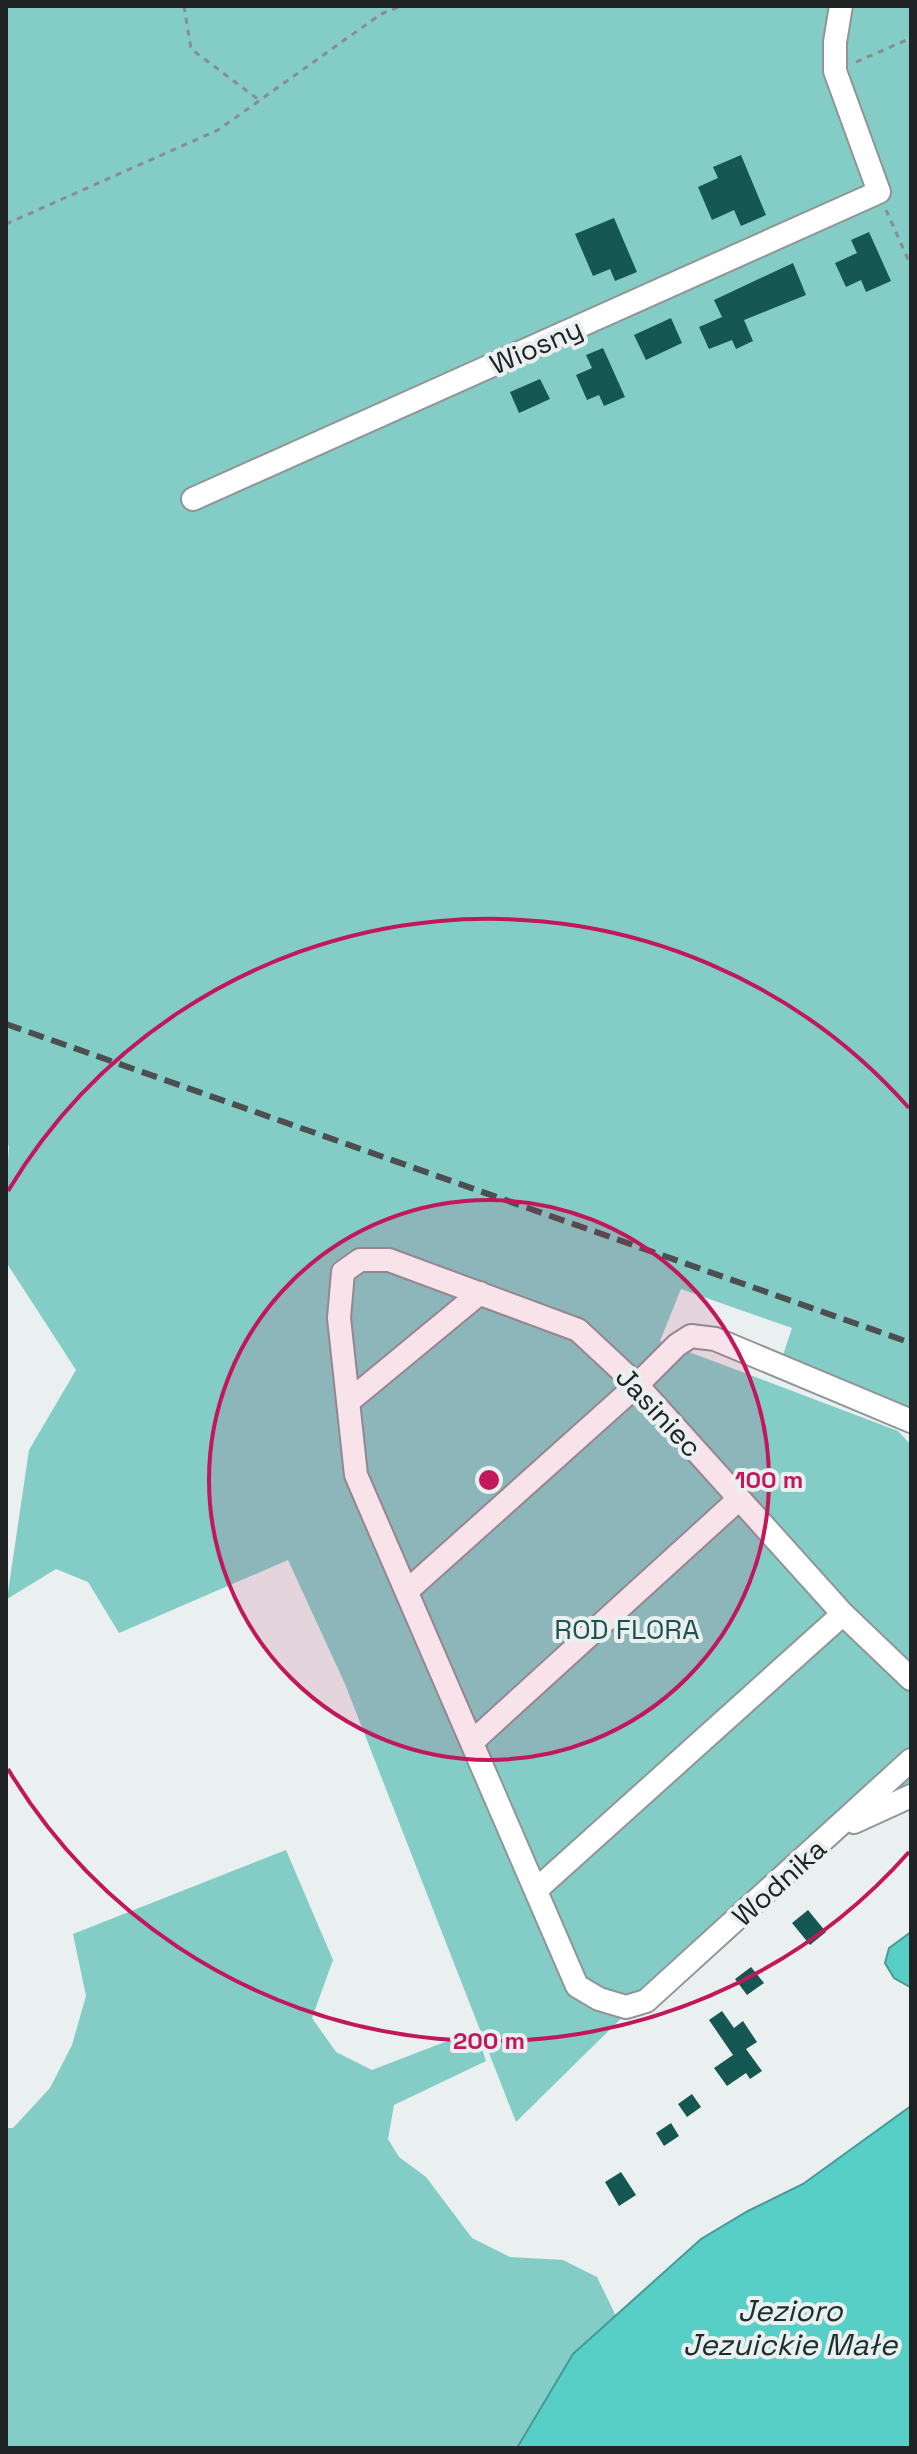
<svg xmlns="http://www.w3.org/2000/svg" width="917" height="2454" viewBox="0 0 917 2454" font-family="'Space Grotesk',sans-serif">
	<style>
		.green { fill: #84ccc6 }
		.water { fill: #57cfc7; stroke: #469b96; stroke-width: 2 }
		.building { fill: #155753 }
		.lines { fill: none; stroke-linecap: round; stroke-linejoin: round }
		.street-casing { stroke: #909696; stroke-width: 26 }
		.path { stroke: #888d8d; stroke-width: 3; stroke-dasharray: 6 6; stroke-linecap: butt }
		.street { stroke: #fff; stroke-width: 22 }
		.rail { stroke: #4b4f4f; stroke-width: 6; stroke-dasharray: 16 8; stroke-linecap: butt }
		.ring { fill: none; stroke: #c2185b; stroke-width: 4 }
		.labels { text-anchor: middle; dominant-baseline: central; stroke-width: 8; stroke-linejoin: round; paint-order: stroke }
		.street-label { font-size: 28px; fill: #202323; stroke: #e9f0ef }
		.park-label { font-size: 28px; fill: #1f524f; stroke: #e9f0ef }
		.water-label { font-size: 30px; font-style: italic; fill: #192e2d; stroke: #e9f0ef }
		.centre { fill: #c2185b; stroke: #e9f0ef; stroke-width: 4 }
		.ring-label { font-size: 24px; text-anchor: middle; font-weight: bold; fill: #c2185b; stroke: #e9f0ef; stroke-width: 8; stroke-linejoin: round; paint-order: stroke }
	</style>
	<rect width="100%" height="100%" fill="#e9f0ef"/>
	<path class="green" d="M6 6H911V1411L782 1358 792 1328 681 1289 660 1341 898 1431 911 1445V1787L828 1830 645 1995 516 2122 345 1684 288 1560 119 1633 88 1582 56 1569 7 1599 29 1450 76 1370 6 1262V1188L9 1147 6 1139Z
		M286 1850 333 1960 312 2018 336 2052 372 2070 476 2030 486 2061 394 2105 388 2139 399 2157 426 2177 472 2238 510 2257 563 2260 597 2277 616 2316 573 2354 517 2448H6V2128H13L50 2088 72 2045 86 1996 73 1934Z"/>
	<path class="water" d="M911 1932V1987H910L894 1978 885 1963 889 1948Z
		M911 2106V2448H517L573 2354 701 2239 748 2211 803 2184Z"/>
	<path class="building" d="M741 155 766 215 741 226 734 210 712 220 698 187 718 178 713 167Z
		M614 218 637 272 615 281 610 269 593 276 575 234Z
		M869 232 891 281 866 292 861 280 846 287 835 263 857 253 851 240Z
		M793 263 806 295 744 320 753 341 736 349 732 340 709 349 699 327 722 317 714 300Z
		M671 318 682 343 646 360 634 335Z
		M603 348 625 397 604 406 599 395 587 400 576 375 592 368 586 355Z
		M540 379 550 399 519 413 510 392Z
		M808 1910 826 1932 810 1945 792 1923Z
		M751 1967 764 1983 747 1995 735 1979Z
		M722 2011 734 2028 743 2021 757 2042 746 2049 762 2071 750 2079 746 2073 727 2086 714 2068 733 2055 709 2020Z
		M692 2094 701 2107 687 2117 678 2104Z
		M671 2123 679 2136 664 2146 656 2133Z
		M621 2172 636 2195 619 2206 605 2182Z"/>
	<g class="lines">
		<g class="street-casing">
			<path id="street" d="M193 499 879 192 835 71V42L841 6
				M348 1402 480 1293
				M407 1591 637 1385 677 1345 691 1336 715 1339 911 1421
				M911 1679 843 1614 637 1385 578 1330 389 1260H360L343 1272 339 1318 356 1475 577 1986 599 1999 626 2007 646 2001 911 1760
				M472 1742 739 1499
				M854 1822 911 1796
				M536 1890 843 1614"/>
		</g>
		<path class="path" d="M184 6 191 49 259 100
			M856 62 911 38
			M886 210 911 266
			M6 224 218 130 381 14 401 6"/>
		<use href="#street" class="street"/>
		<path class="rail" d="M6 1024 911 1343"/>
	</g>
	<circle cx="489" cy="1480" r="280" fill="#c2185b" fill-opacity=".12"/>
	<g class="ring">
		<circle cx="489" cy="1480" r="280"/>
		<path d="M909 1852A561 561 0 0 1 8 1769M8 1191A561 561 0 0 1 909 1108"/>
	</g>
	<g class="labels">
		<g class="street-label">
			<text transform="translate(536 346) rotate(-24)">Wiosny</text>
			<text transform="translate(659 1412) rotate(47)">Jasiniec</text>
			<text transform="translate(779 1882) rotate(-42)">Wodnika</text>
		</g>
		<g class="park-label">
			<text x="627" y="1629">ROD FLORA</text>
		</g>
		<g class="water-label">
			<text x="790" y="2310">Jezioro<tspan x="790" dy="34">Jezuickie Małe</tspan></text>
		</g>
	</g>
	<circle cx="489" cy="1480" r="12" class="centre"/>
	<g class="ring-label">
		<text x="769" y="1488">100 m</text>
		<text x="489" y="2049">200 m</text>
	</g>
	<rect width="917" height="2454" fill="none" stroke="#202323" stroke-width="16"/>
</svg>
